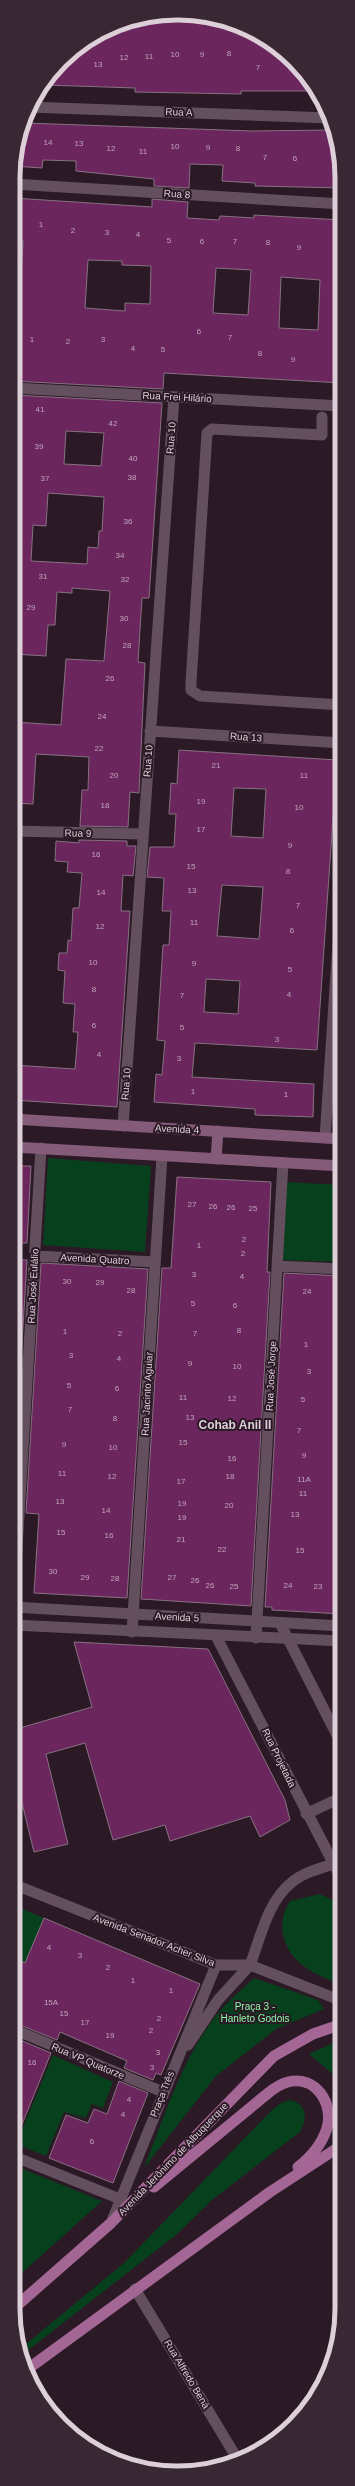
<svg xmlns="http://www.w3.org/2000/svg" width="355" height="2486" viewBox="0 0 355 2486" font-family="Arial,sans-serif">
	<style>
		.green { fill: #07401c }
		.building { fill: #6c265e; stroke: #877181; fill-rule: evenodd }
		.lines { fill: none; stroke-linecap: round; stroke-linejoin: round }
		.service { stroke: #644f5e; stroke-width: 11 }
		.minor { stroke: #644f5e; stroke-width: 11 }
		.tertiary { stroke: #644f5e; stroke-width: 11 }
		.secondary { stroke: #845b79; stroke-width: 11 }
		.primary { stroke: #a36695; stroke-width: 11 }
		.labels { text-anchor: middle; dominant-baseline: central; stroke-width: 4; stroke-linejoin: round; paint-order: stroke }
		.number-label { font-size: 8px; fill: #c0a5ba }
		.street-label { font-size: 10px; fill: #dccfd8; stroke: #2b1926 }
		.park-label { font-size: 10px; fill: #8bf8a6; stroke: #2b1926 }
		.quarter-label { font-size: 12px; font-weight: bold; fill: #dccfd8; stroke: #2b1926 }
		.rim { fill: none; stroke: #dccfd8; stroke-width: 5 }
	</style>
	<rect width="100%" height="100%" fill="#2b1926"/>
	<path class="green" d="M48 1158 151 1166 145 1252 43 1245Z
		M286 1182 342 1185V1262L279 1260Z
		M320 1894 342 1905V1986C331 1980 318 1976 308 1969 284 1954 274 1925 290 1901Z
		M13 1905 44 1918 25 1963 13 1958Z
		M254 1978 318 2000 324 2009 276 2029 216 2076 144 2168C163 2120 180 2065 211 2022 223 2005 239 1992 254 1978Z
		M342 2039V2085L334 2075 309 2054Z
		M53 2055 113 2082 103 2108 92 2104 86 2118 64 2112 46 2156 16 2144Z
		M290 2100C307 2104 308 2118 300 2132L212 2200 176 2235 22 2355 21 2348 124 2263 272 2110 281 2103Z
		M13 2165 102 2201 13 2281Z"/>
	<path class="building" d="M189 13 241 26 294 61 315 91H241V94L135 92V88L45 85 69 54 125 22Z
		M25 123 252 131 332 130 342 167V188L255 186V183L222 181 223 165 190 164 189 188 154 186V179L76 171V161L43 160 42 168 13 166Z
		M13 198 152 207V199L188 202 187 218 219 220 220 216 254 218V215L342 220V383L164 373 163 389 13 381V282H21L23 240 13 239ZM88 260 122 261V265L151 266 150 304 125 303V311L85 308ZM216 268 251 270 248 315 213 313ZM281 277 320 280 318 330 279 328Z
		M13 395 162 403 149 598H142L138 662 145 663 139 793 130 792 128 827 80 826 82 790H88L89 757 36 754 33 804 13 803V722L61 725 66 659 104 661 110 591 72 588V593L57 592 55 625H48L46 656 13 654ZM66 431 104 433 101 466 64 464ZM48 493 104 497 102 531H99L98 548 88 547 87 564 31 561 33 525 46 526Z
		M179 750 337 760 317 1050 195 1043 192 1077 314 1084 313 1117 255 1115V1109L154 1102 156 1074 162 1075 165 1041 157 1040 163 945H169L171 911H162L164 878 147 877 150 847H174L176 814H169L171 783 177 784ZM234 788 266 789 263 838 231 836ZM222 885 263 887 259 939 217 936ZM206 979 240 981 238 1014 204 1012Z
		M79 840 127 841V846H136L133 876 123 875 121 911H130L117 1107 13 1100V1065L75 1069 78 1032H73L75 1004 63 1003 65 971 58 970 59 953H67L68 940 71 941 73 908H79L82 873 67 872 68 862 55 861 56 841 79 843Z
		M13 1166H31L27 1243H13Z
		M177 1177 271 1182 267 1272H270L251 1606 141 1599 162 1268H171Z
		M13 1260H27L13 1496Z
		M41 1263 148 1269 127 1598 34 1593 39 1514 26 1513Z
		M284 1273 342 1276V1614L272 1610V1607H265Z
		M74 1642 208 1649 285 1800 290 1820 260 1837 250 1816 170 1841 165 1825 113 1840 85 1743 46 1754 68 1844 34 1852 13 1766V1730L92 1707Z
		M44 1918 200 1984 161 2075 156 2073 153 2080 124 2068 127 2061 60 2032 57 2040 13 2022V1958L25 1963Z
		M13 2037 51 2053 14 2144H13Z
		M119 2081 148 2093 113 2183 49 2158 66 2115 88 2123 94 2109 107 2114Z"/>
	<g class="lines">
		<path class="service" d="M13 831 143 834"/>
		<path class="minor" d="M29 107 329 118
			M13 388 342 406
			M322 417V435L212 429 207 433 191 682V690L200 696 342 705
			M150 731 342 743
			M123 1126 174 397
			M325 1138 342 883
			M35 1256 155 1262
			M277 1266 342 1269
			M13 1615 41 1148
			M280 1623 342 1745
			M132 1632 162 1156
			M216 1636 342 1880
			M256 1638 283 1163
			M306 1814 342 1797
			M250 1965C260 1939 268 1901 291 1883 302 1873 318 1869 333 1864
			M13 2029 163 2092
			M13 2156 120 2199
			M135 2289 238 2460"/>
		<path class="tertiary" d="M13 184 342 204
			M13 1607 342 1626
			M13 1625 342 1641
			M13 1884 216 1965H250L342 2001
			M188 2045 218 2000 250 1965
			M111 2223 216 1965"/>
		<path class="secondary" d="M13 1119 342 1139
			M13 1147 342 1166
			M216 1159 218 1131"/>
		<path class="primary" d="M154 2187 267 2094C273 2089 280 2084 288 2082 316 2075 334 2104 327 2128 322 2144 311 2157 298 2167
			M13 2309 111 2223 274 2056 313 2034 342 2024
			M25 2371 270 2192 342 2145"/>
	</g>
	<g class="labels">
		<g class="number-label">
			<text x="229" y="53">8</text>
			<text x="175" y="54">10</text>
			<text x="202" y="54">9</text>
			<text x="149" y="56">11</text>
			<text x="124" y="57">12</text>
			<text x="98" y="64">13</text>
			<text x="258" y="67">7</text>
			<text x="48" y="142">14</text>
			<text x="79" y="143">13</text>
			<text x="175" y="146">10</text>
			<text x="208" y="147">9</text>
			<text x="111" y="148">12</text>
			<text x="238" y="148">8</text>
			<text x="143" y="151">11</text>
			<text x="265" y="157">7</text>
			<text x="295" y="158">6</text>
			<text x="41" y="224">1</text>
			<text x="73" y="230">2</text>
			<text x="107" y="232">3</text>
			<text x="138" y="234">4</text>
			<text x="169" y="240">5</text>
			<text x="202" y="241">6</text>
			<text x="235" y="241">7</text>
			<text x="268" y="242">8</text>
			<text x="299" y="247">9</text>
			<text x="199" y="331">6</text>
			<text x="230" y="337">7</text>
			<text x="32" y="339">1</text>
			<text x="103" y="339">3</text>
			<text x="68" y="341">2</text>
			<text x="133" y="348">4</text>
			<text x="163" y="349">5</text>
			<text x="260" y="353">8</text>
			<text x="293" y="359">9</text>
			<text x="40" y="409">41</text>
			<text x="113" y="423">42</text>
			<text x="39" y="446">39</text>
			<text x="133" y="458">40</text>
			<text x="132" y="477">38</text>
			<text x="45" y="478">37</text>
			<text x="128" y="521">36</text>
			<text x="120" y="555">34</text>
			<text x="43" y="576">31</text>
			<text x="125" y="579">32</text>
			<text x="31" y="607">29</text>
			<text x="124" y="618">30</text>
			<text x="127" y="645">28</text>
			<text x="110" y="678">26</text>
			<text x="102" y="716">24</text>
			<text x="99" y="748">22</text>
			<text x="216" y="765">21</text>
			<text x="114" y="775">20</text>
			<text x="304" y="775">11</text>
			<text x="201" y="801">19</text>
			<text x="105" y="805">18</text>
			<text x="299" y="807">10</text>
			<text x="201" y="829">17</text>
			<text x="290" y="845">9</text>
			<text x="96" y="854">16</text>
			<text x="191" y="866">15</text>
			<text x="288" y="871">8</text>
			<text x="192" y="890">13</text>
			<text x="101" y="892">14</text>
			<text x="298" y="905">7</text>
			<text x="194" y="922">11</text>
			<text x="100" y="926">12</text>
			<text x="292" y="930">6</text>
			<text x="93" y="962">10</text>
			<text x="194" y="963">9</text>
			<text x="290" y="969">5</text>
			<text x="94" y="989">8</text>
			<text x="289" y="994">4</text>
			<text x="182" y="995">7</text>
			<text x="94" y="1025">6</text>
			<text x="182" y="1027">5</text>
			<text x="277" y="1039">3</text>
			<text x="99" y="1054">4</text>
			<text x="179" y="1058">3</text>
			<text x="193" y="1091">1</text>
			<text x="286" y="1094">1</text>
			<text x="192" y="1204">27</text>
			<text x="213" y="1206">26</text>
			<text x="231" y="1207">26</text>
			<text x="253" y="1208">25</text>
			<text x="244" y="1239">2</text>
			<text x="199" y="1245">1</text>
			<text x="243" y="1253">2</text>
			<text x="194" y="1274">3</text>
			<text x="242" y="1276">4</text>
			<text x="67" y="1281">30</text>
			<text x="100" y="1282">29</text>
			<text x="131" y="1290">28</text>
			<text x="307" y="1291">24</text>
			<text x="193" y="1303">5</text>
			<text x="235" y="1305">6</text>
			<text x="239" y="1330">8</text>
			<text x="65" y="1331">1</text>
			<text x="120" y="1333">2</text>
			<text x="195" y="1333">7</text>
			<text x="306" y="1344">1</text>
			<text x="71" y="1355">3</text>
			<text x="119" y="1358">4</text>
			<text x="190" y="1363">9</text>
			<text x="237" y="1366">10</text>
			<text x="309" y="1371">3</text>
			<text x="69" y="1385">5</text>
			<text x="117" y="1388">6</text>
			<text x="183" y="1397">11</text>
			<text x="232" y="1398">12</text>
			<text x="303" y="1399">5</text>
			<text x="70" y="1409">7</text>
			<text x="190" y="1417">13</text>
			<text x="115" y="1418">8</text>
			<text x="299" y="1430">7</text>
			<text x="183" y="1442">15</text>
			<text x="64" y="1444">9</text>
			<text x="113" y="1447">10</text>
			<text x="304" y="1455">9</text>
			<text x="232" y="1458">16</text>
			<text x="62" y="1473">11</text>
			<text x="112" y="1476">12</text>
			<text x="230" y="1476">18</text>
			<text x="304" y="1479">11A</text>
			<text x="181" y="1481">17</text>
			<text x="303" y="1493">11</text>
			<text x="60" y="1501">13</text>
			<text x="182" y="1503">19</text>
			<text x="229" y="1505">20</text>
			<text x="106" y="1510">14</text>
			<text x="295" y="1514">13</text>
			<text x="182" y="1517">19</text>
			<text x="61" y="1532">15</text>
			<text x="109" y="1535">16</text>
			<text x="181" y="1539">21</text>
			<text x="222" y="1549">22</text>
			<text x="300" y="1550">15</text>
			<text x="53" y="1571">30</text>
			<text x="85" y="1577">29</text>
			<text x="172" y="1577">27</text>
			<text x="115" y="1578">28</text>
			<text x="195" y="1580">26</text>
			<text x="210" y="1585">26</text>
			<text x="288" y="1585">24</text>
			<text x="234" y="1586">25</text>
			<text x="318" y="1586">23</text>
			<text x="49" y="1947">4</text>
			<text x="80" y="1955">3</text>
			<text x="108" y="1967">2</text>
			<text x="133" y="1980">1</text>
			<text x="171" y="1990">1</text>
			<text x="51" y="2002">15A</text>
			<text x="64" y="2013">15</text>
			<text x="159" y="2018">2</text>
			<text x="85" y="2022">17</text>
			<text x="151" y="2030">2</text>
			<text x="110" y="2035">19</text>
			<text x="158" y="2052">3</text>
			<text x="32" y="2062">16</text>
			<text x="152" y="2067">3</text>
			<text x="129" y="2099">4</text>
			<text x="123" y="2114">4</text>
			<text x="92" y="2141">6</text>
		</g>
		<g class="street-label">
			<text transform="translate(179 112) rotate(2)">Rua A</text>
			<text transform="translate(177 194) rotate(4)">Rua 8</text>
			<text transform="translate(177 397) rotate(3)">Rua Frei Hilário</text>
			<text transform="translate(171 438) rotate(-86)">Rua 10</text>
			<text transform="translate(246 737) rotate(4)">Rua 13</text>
			<text transform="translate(148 761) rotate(-86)">Rua 10</text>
			<text transform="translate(78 833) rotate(1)">Rua 9</text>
			<text transform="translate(126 1084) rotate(-86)">Rua 10</text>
			<text transform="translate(177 1129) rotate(3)">Avenida 4</text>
			<text transform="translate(95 1259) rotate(3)">Avenida Quatro</text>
			<text transform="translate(33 1286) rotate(-87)">Rua José Eulálio</text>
			<text transform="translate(271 1376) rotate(-87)">Rua José Jorge</text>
			<text transform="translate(147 1394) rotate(-87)">Rua Jacinto Aguiar</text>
			<text transform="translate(177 1617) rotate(3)">Avenida 5</text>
			<text transform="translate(279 1758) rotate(64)">Rua Projetada</text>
			<text transform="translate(154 1940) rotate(21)">Avenida Senador Acher Silva</text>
			<text transform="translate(88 2061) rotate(23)">Rua VP Quatorze</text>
			<text transform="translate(162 2094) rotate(-68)">Praça Três</text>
			<text transform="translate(173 2159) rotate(-46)">Avenida Jerônimo de Albuquerque</text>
			<text transform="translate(187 2374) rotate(59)">Rua Alfredo Bená</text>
		</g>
		<g class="park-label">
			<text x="255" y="2006">Praça 3 -<tspan x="255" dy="12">Hanleto Godois</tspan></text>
		</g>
		<g class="quarter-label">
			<text x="235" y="1425">Cohab Anil II</text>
		</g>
	</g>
	<path d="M0 0H355V2486H0ZM177 20H178A157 157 0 0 1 335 177V2309A157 157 0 0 1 178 2466H177A157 157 0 0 1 20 2309V177A157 157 0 0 1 177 20Z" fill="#392834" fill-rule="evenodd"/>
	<path class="rim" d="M177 20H178A157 157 0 0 1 335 177V2309A157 157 0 0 1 178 2466H177A157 157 0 0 1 20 2309V177A157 157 0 0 1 177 20Z"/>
</svg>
